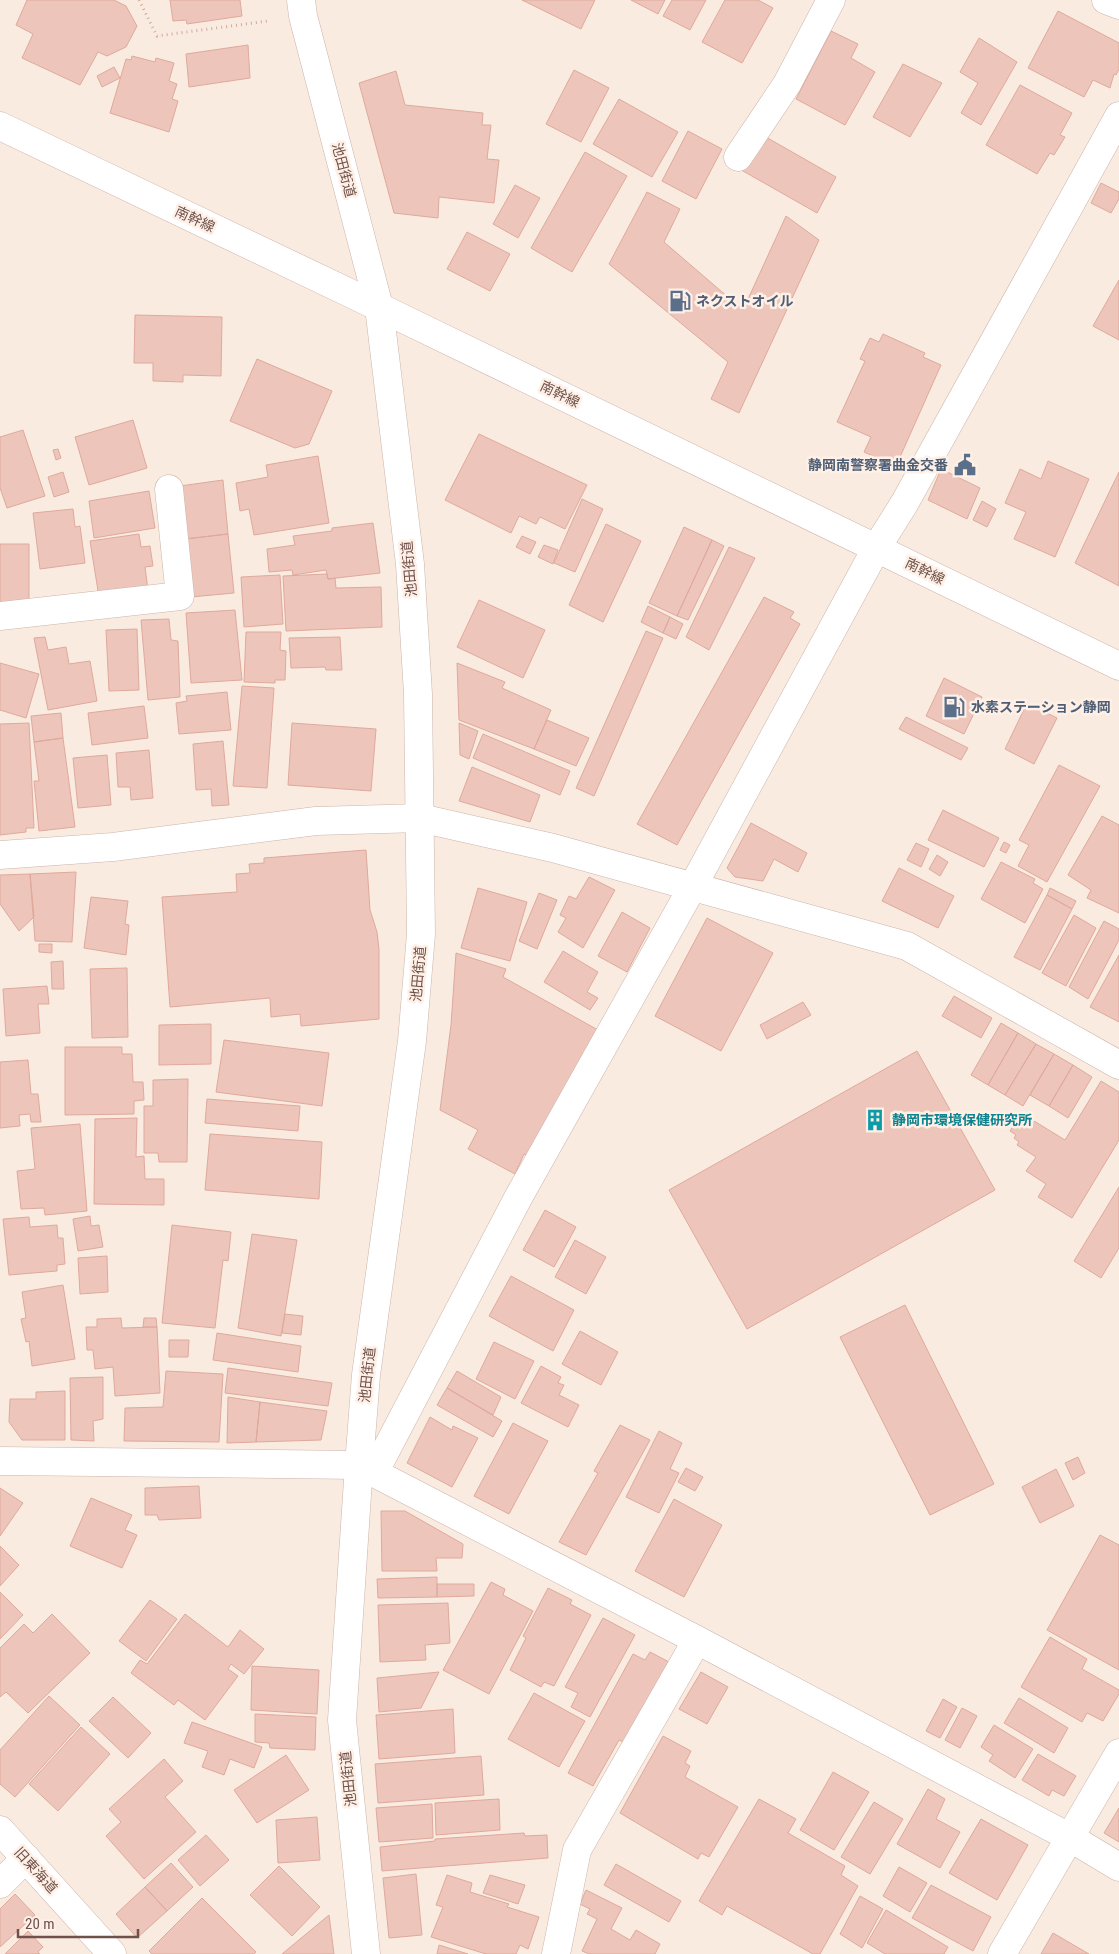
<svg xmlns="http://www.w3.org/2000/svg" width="1119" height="1954" viewBox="0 0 1119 1954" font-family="'Roboto Condensed','Noto Sans JP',sans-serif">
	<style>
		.building { fill: #edc5ba; stroke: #dfa99c }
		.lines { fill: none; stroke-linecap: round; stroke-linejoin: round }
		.minor-casing { stroke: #ccb4ab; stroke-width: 29 }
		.tertiary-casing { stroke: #ccb4ab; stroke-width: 29 }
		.secondary-casing { stroke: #cfb2a9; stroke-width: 29 }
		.path { stroke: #d2a89e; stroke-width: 3; stroke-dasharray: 1 4; stroke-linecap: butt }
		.minor { stroke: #fff; stroke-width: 28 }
		.tertiary { stroke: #fff; stroke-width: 28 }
		.secondary { stroke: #fff; stroke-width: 28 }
		.labels { text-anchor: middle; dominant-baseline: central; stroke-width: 5; stroke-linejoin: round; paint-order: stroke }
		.street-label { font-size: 14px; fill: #6f504a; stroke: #fef0e6 }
		.service-label { font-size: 14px; font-weight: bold; fill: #4e5e75; stroke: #fef0e6; text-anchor: start }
		.culture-label { font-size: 14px; font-weight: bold; fill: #0d838f; stroke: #fef0e6; text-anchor: start }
	</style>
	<rect width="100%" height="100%" fill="#faebe0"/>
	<path class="building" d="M27 0H114L126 6 137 26 126 47 107 56 98 52 80 85 22 58 33 34 16 25Z
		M170 0H240L242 16 187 24 186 20 173 21Z
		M522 0H595L581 29Z
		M631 0H665L658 14Z
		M672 0H706L690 30 663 16Z
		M725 0H758L773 8 742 63 702 42Z
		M1058 11 1119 43V69L1116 75 1114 74 1110 88 1093 80 1084 97 1028 68Z
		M831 31 858 44 851 58 875 72 845 125 796 99Z
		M979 38 1017 62 981 125 961 113 978 83 960 72Z
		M248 45 250 78 189 87 186 54Z
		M132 56 155 62 156 58 174 63 169 81 177 84 172 99 178 101 169 132 110 113 126 59 131 60Z
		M903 64 942 83 910 137 873 117Z
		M114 67 120 78 102 87 97 76Z
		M574 70 609 88 581 142 546 124Z
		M396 71 405 105 483 113 482 125H491L487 159 499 160 494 203 439 197 438 218 394 213 359 83Z
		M1020 85 1072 113 1060 135 1065 137 1054 155 1050 153 1037 174 986 145Z
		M619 99 678 132 652 177 593 144Z
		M688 131 722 149 696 199 662 181Z
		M757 132 836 177 817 213 736 167Z
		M585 152 627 176 572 272 531 248Z
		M1101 183 1119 192V199L1111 213 1091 203Z
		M515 185 540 198 518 238 493 224Z
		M647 192 680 209 664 242 743 310 786 216 819 240 739 413 711 399 728 362 609 264Z
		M467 232 510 254 490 291 447 269Z
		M1119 280V340L1093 326Z
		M135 315 222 317 221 376 183 375V382L153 381V363H134Z
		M883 334 925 353 923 357 941 365 896 466 864 452 871 437 837 422 865 361 860 359 870 338 879 342Z
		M257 359 332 391 309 444 295 448 230 421Z
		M133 420 147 468 89 485 75 437Z
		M23 430 45 496 7 508 0 488V437Z
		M479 434 587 485 565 529 540 517 536 524 519 516 511 533 445 500Z
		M58 449 61 458 56 460 53 450Z
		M318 456 329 523 254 535 249 509 240 511 236 483 268 477 266 465Z
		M1048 461 1089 479 1055 557 1014 539 1026 512 1005 503 1020 469 1041 479Z
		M941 469 980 488 967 519 928 500Z
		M63 472 69 492 54 497 48 477Z
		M1119 472V586L1075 563Z
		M223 480 228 534 185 539 180 486Z
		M149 491 155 528 94 538 89 501Z
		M582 499 603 509 575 572 554 563Z
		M982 501 996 509 987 527 973 520Z
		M73 509 75 527 80 526 85 563 40 569 33 513Z
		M373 523 380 573 328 579 326 570 293 575 292 570 269 572 267 549 295 545 293 536 332 531V528Z
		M606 524 641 541 603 622 569 605Z
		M684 527 712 540 677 616 649 603Z
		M139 534 141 547 150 546 153 566 145 567 148 590 99 597 90 541Z
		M228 534 234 593 191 597 185 539Z
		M522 536 536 542 530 554 516 547Z
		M712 540 724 546 688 620 677 616Z
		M0 544H29V604H0Z
		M544 545 558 550 553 564 538 557Z
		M729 547 755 558 709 650 686 637Z
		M327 574 328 579 335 578 336 588 381 587 382 627 286 631 283 576Z
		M280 575 283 624 244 627 241 577Z
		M764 597 794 612 790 618 800 624 677 845 637 824Z
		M479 600 545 630 523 678 457 647Z
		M648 606 670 617 663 633 641 622Z
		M235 610 242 680 191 683 186 613Z
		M670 617 683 624 676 639 663 633Z
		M169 619 171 640 178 641 180 697 148 700 141 620Z
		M137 629 139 690 109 691 106 630Z
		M646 631 663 638 594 796 576 788Z
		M246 632H281L280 650 286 651 285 680H275V683L244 682Z
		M45 637 48 650 66 647 69 664 90 661 97 701 48 710 34 638Z
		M340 637 342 670H326L325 667 291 668 289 638Z
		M0 663 39 674 26 718 0 710Z
		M457 663 505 682 502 688 551 710 534 749 459 720Z
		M944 678 982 697 964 734 926 716Z
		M242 686 274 688 267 788 233 786Z
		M227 692 231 730 179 734 176 703 187 701 186 696Z
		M1027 703 1057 718 1034 764 1005 749Z
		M144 706 148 738 92 745 88 713Z
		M61 713 63 738 34 742 31 716Z
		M906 717 968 748 961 760 899 729Z
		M547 720 589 738 576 766 534 749Z
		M29 723 34 828H26V832L0 835V724Z
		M292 723 376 729 371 791 288 785Z
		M459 723 478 731 469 759 460 755Z
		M483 734 570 771 560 795 473 758Z
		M63 738 75 827 39 831 34 781H39L34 742Z
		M223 741 229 805 212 806 211 789 196 790 193 744Z
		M149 750 153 798 131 800 130 787H118L116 753Z
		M107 755 111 805 78 808 73 758Z
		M1059 765 1100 786 1047 882 1018 866 1029 845 1019 840Z
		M472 767 540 795 530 822 459 801Z
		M943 810 999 838 984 867 928 840Z
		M1102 816 1119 825V913L1087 898 1091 890 1068 875Z
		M751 823 807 853 798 872 774 859 763 881 735 877 727 868Z
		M1004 842 1010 845 1006 853 1000 850Z
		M916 843 929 849 921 867 907 860Z
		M366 850 370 910 377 932 379 949V1019L301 1026 300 1014 271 1017 270 998 170 1007 162 897 237 892 236 874 250 873 249 864 264 863V858Z
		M937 855 948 862 940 876 929 869Z
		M1001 862 1035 879 1033 883 1043 889 1025 923 981 899Z
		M899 868 954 896 938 928 882 901Z
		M76 872 72 942 35 941 30 874Z
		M30 874 34 917 19 931 0 904V875Z
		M589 877 615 890 583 948 558 932 566 918 560 915 569 896 576 899Z
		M478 888 527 902 510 961 461 948Z
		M1050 888 1076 901 1072 909 1047 895Z
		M539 893 557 900 537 949 519 941Z
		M1047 895 1072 909 1040 970 1014 957Z
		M91 897 128 901 125 924 129 925 126 955 84 948Z
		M622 912 650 928 627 972 598 956Z
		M1074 915 1096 928 1066 986 1042 973Z
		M707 918 773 953 721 1051 655 1016Z
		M1104 921 1119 929V940L1088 999 1069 987Z
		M39 944H52V953L39 952Z
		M563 951 598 972 587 992 598 998 590 1010 544 982Z
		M456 953 506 969 503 977 598 1030 528 1156 524 1154 515 1174 468 1149 478 1130 440 1110 451 1025Z
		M1119 955V1022L1090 1007Z
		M63 961 64 989H52L51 962Z
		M127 968 128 1037 92 1038 90 969Z
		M47 986 49 1004H38L40 1033 6 1036 3 989Z
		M954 996 992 1018 981 1038 942 1016Z
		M803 1002 811 1015 767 1039 760 1025Z
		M1001 1023 1018 1033 988 1085 971 1075Z
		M211 1024V1064L159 1065V1025Z
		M1018 1033 1036 1044 1005 1095 988 1085Z
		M224 1040 329 1053 322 1106 216 1092Z
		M1036 1044 1054 1054 1023 1106 1005 1095Z
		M65 1047H122V1054H132L133 1082H143L144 1100 134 1101V1114L65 1115Z
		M917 1051 995 1190 747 1329 669 1190Z
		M1054 1054 1073 1065 1049 1106 1030 1095Z
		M28 1060 31 1094H38L41 1122H31L30 1114 19 1115 20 1126 0 1128V1062Z
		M1073 1065 1092 1077 1068 1118 1049 1106Z
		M188 1079 187 1162H159L158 1153H144V1106H153V1080Z
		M1101 1081 1119 1092V1140L1072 1218 1038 1197 1046 1184 1026 1171 1036 1157 1017 1145 1019 1142 1014 1138 1016 1135 1010 1131 1021 1113 1065 1140Z
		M207 1099 300 1106 298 1131 205 1123Z
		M137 1118 136 1157 144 1156 145 1179H164V1205L94 1204 95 1119Z
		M80 1124 87 1211 45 1215 44 1208 21 1209 17 1171 35 1169 31 1128Z
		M210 1134 322 1142 319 1199 205 1190Z
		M1119 1187V1248L1101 1278 1074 1261Z
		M545 1210 576 1227 554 1267 523 1250Z
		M90 1216 91 1226 99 1225 103 1247 78 1251 73 1219Z
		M29 1217 30 1227 57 1225 58 1238H63L65 1264 57 1265V1271L9 1275 3 1219Z
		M172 1225 231 1232 228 1261 223 1260 215 1328 162 1323Z
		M252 1234 297 1240 281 1336 238 1328Z
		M575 1240 606 1257 586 1294 555 1277Z
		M107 1256 108 1292 80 1294 78 1258Z
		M511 1276 574 1310 553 1351 489 1316Z
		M63 1285 75 1359 32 1366 29 1341 26 1342 21 1319 26 1318 22 1292Z
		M905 1305 994 1484 930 1515 840 1337Z
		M285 1314 303 1316 301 1335 282 1333Z
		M121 1318 122 1328 157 1327 160 1393 115 1396 113 1367 95 1369 93 1350H87L86 1327H97V1319Z
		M144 1318H156L157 1327H143Z
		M580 1331 618 1352 601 1385 562 1364Z
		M217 1333 301 1346 298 1372 213 1360Z
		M169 1340H189L188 1357H169Z
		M494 1342 534 1361 515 1399 476 1379Z
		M541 1366 561 1377 558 1383 564 1385 559 1395 579 1405 568 1427 521 1403Z
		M228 1368 332 1383 328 1406 225 1393Z
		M166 1371 223 1374 219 1442 124 1441 125 1408 163 1407Z
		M457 1371 501 1397 493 1415 447 1388Z
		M103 1377V1419L93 1421 94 1441 71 1440 70 1378Z
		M447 1388 502 1421 493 1437 437 1405Z
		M65 1391V1440H22L9 1422 10 1399H36V1392Z
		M228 1397 260 1402 256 1442 227 1443Z
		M260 1402 327 1411 321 1440 256 1442Z
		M430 1417 452 1430 453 1426 478 1438 452 1487 407 1463Z
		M513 1423 548 1441 509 1514 474 1496Z
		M620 1425 650 1440 586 1555 559 1542 598 1473 594 1471Z
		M659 1431 682 1443 670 1469 679 1473 659 1513 626 1497Z
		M1078 1457 1085 1473 1073 1480 1065 1463Z
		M686 1468 703 1477 695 1491 678 1482Z
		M1056 1469 1074 1506 1040 1523 1022 1487Z
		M199 1486 201 1518 159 1520 157 1515H145V1488Z
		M0 1488 23 1503 0 1536Z
		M91 1498 132 1515 125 1530 137 1535 122 1568 70 1546Z
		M674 1499 722 1525 684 1597 635 1571Z
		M381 1511H405L463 1544 462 1558H436L437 1571H382Z
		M1100 1535 1119 1545V1670L1047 1630Z
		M0 1546 19 1565 0 1586Z
		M437 1577V1597L378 1598 377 1579Z
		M491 1582 505 1589 503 1595 533 1611 489 1694 443 1670Z
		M437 1584H474V1596L437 1597Z
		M548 1588 572 1600 570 1604 591 1615 554 1686 544 1682 541 1687 510 1670 526 1638 523 1636Z
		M0 1592 23 1615 0 1639Z
		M150 1600 177 1619 146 1661 119 1641Z
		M448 1603 450 1643 425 1645 426 1660 380 1662 378 1605Z
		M52 1614 90 1653 28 1713 6 1692 0 1697V1648L24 1624 33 1633Z
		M185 1614 228 1647 240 1630 264 1649 244 1674 231 1664 228 1669 238 1676 205 1720 178 1700 174 1705 131 1673 140 1660 147 1664Z
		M603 1618 635 1635 590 1717 571 1707 578 1693 565 1687Z
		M1050 1637 1087 1659 1082 1669 1119 1690V1694L1103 1721 1087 1713 1082 1722 1021 1687Z
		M650 1652 669 1662 623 1742 619 1740 593 1786 568 1773 633 1654 645 1660Z
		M252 1666 319 1670 317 1714 251 1710Z
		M439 1672 421 1708 379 1712 377 1678Z
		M701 1672 728 1687 707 1724 679 1709Z
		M534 1693 585 1721 559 1767 508 1739Z
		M49 1696 80 1725 15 1797 0 1784V1750Z
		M113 1697 151 1733 128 1758 89 1721Z
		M1019 1698 1068 1728 1054 1753 1004 1723Z
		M943 1699 957 1707 940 1738 926 1731Z
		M962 1708 977 1716 960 1748 945 1740Z
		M453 1709 455 1753 379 1759 376 1715Z
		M255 1714 316 1717 315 1750 270 1748 269 1743 255 1742Z
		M192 1722 262 1747 254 1768 230 1759 224 1775 202 1767 208 1751 184 1743Z
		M994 1725 1033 1749 1015 1778 989 1761 993 1755 981 1747Z
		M81 1727 110 1754 58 1811 29 1784Z
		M663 1736 691 1751 685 1763 690 1766 685 1777 738 1807 709 1857 701 1853 698 1859 620 1813Z
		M1038 1754 1076 1776 1064 1796 1052 1790 1049 1796 1022 1780Z
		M286 1755 309 1790 257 1823 234 1790Z
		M481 1756 484 1795 378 1803 375 1764Z
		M164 1759 183 1781 165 1797 196 1832 144 1879 106 1836 121 1822 109 1809Z
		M833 1772 869 1792 834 1850 800 1830Z
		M928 1789 945 1799 936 1819 960 1832 940 1868 897 1844Z
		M499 1799 500 1830 436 1835 435 1803Z
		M759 1799 796 1819 788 1833 845 1866 841 1875 858 1886 820 1954H813L727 1906 722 1915 699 1901Z
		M874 1802 903 1819 870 1874 841 1857Z
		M432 1804 433 1838 379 1842 376 1808Z
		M1119 1808V1842L1104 1833Z
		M317 1817 320 1860 278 1863 276 1820Z
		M981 1819 1028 1845 997 1900 949 1873Z
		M524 1833 525 1836 547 1835 548 1858 382 1871 380 1847 435 1841V1839Z
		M206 1835 229 1860 200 1886 178 1860Z
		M171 1863 193 1887 167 1911 145 1887Z
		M616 1864 681 1901 669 1922 604 1885Z
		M279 1866 320 1907 292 1936 250 1895Z
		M899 1867 927 1883 910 1912 883 1896Z
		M416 1874 422 1935 389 1938 383 1878Z
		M447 1875 472 1883 470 1892 509 1904 507 1907 539 1917 528 1949 520 1945 516 1954H486L431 1937 443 1907 436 1905Z
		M490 1875 525 1885 518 1904 483 1893Z
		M931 1885 991 1917 973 1951 912 1918Z
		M145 1887 167 1911 137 1938 116 1914Z
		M586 1890 622 1908 611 1929 630 1940 636 1930 660 1944 655 1954H589L582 1951 597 1919 587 1914 590 1909 580 1904Z
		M15 1894 35 1915 0 1947V1909Z
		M860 1896 883 1909 862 1948 840 1934Z
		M202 1898 256 1952 254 1954H152L149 1951Z
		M886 1910 948 1947 944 1954H885L867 1943Z
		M329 1915 334 1954H282Z
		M28 1931 43 1947 38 1952 40 1954H5Z
		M1053 1933 1089 1954H1041Z
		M439 1945 468 1954H437Z"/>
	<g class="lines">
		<g class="minor-casing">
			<path id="minor" d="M1106 0 1119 5
				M738 157 787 84 831 0
				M0 616 180 596 169 489
				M0 855 113 847 316 821 420 818 553 848 907 946 1119 1065
				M0 1461 359 1465 697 1640 1069 1837 1119 1867
				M374 1473 518 1198 693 886 877 547 904 504 1119 116
				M0 1884 26 1858
				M556 1954 577 1850 697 1640
				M1002 1954 1119 1753"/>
		</g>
		<g class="tertiary-casing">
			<path id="tertiary" d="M301 0 303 16 379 307 410 564 418 694 421 934 412 1041 366 1375 359 1465 342 1720 366 1954
				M0 1830 112 1954"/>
		</g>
		<g class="secondary-casing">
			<path id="secondary" d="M0 126 379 307 1119 666"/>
		</g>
		<path class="path" d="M139 0 157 36 268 21"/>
		<use href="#minor" class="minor"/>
		<use href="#tertiary" class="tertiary"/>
		<use href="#secondary" class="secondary"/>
	</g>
	<defs>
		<g id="fuel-bare" transform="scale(1.725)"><path d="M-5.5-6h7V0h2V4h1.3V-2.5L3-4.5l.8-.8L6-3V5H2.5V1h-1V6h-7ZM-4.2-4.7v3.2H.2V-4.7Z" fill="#5c6f8a" stroke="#fef0e6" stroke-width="2.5" paint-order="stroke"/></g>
		<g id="civic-bare" transform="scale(1.725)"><path d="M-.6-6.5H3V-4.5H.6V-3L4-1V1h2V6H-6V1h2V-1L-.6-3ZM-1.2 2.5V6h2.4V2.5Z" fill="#5c6f8a" stroke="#fef0e6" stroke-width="2.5" paint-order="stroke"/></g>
		<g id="building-bare" transform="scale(1.725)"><path d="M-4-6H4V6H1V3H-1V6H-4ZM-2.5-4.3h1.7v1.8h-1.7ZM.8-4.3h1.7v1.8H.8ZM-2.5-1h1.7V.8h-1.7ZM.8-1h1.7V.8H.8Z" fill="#0f9aa8" stroke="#fef0e6" stroke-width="2.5" paint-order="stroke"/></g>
	</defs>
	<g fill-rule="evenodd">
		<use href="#fuel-bare" x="680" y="301"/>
		<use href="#civic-bare" x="965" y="465"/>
		<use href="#fuel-bare" x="954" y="707"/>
		<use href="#building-bare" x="875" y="1120"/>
	</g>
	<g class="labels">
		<g class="street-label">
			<text transform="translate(344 170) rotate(75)">池田街道</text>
			<text transform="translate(195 219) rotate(25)">南幹線</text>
			<text transform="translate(560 394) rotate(26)">南幹線</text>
			<text transform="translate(409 569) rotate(-95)">池田街道</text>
			<text transform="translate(925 571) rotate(26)">南幹線</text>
			<text transform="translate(418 974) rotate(-85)">池田街道</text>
			<text transform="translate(367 1375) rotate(-84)">池田街道</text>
			<text transform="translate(348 1779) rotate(-96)">池田街道</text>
			<text transform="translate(36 1870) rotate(48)">旧東海道</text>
		</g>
		<g class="service-label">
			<text x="696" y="301">ネクストオイル</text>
			<text x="948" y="465" text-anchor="end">静岡南警察署曲金交番</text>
			<text x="971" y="707">水素ステーション静岡</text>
		</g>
		<g class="culture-label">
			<text x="892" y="1120">静岡市環境保健研究所</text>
		</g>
	</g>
	<path d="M18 1929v8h120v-8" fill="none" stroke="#6f504a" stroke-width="2.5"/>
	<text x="25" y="1929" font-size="15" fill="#6f504a" stroke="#fef0e6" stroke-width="4" paint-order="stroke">20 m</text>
</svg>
